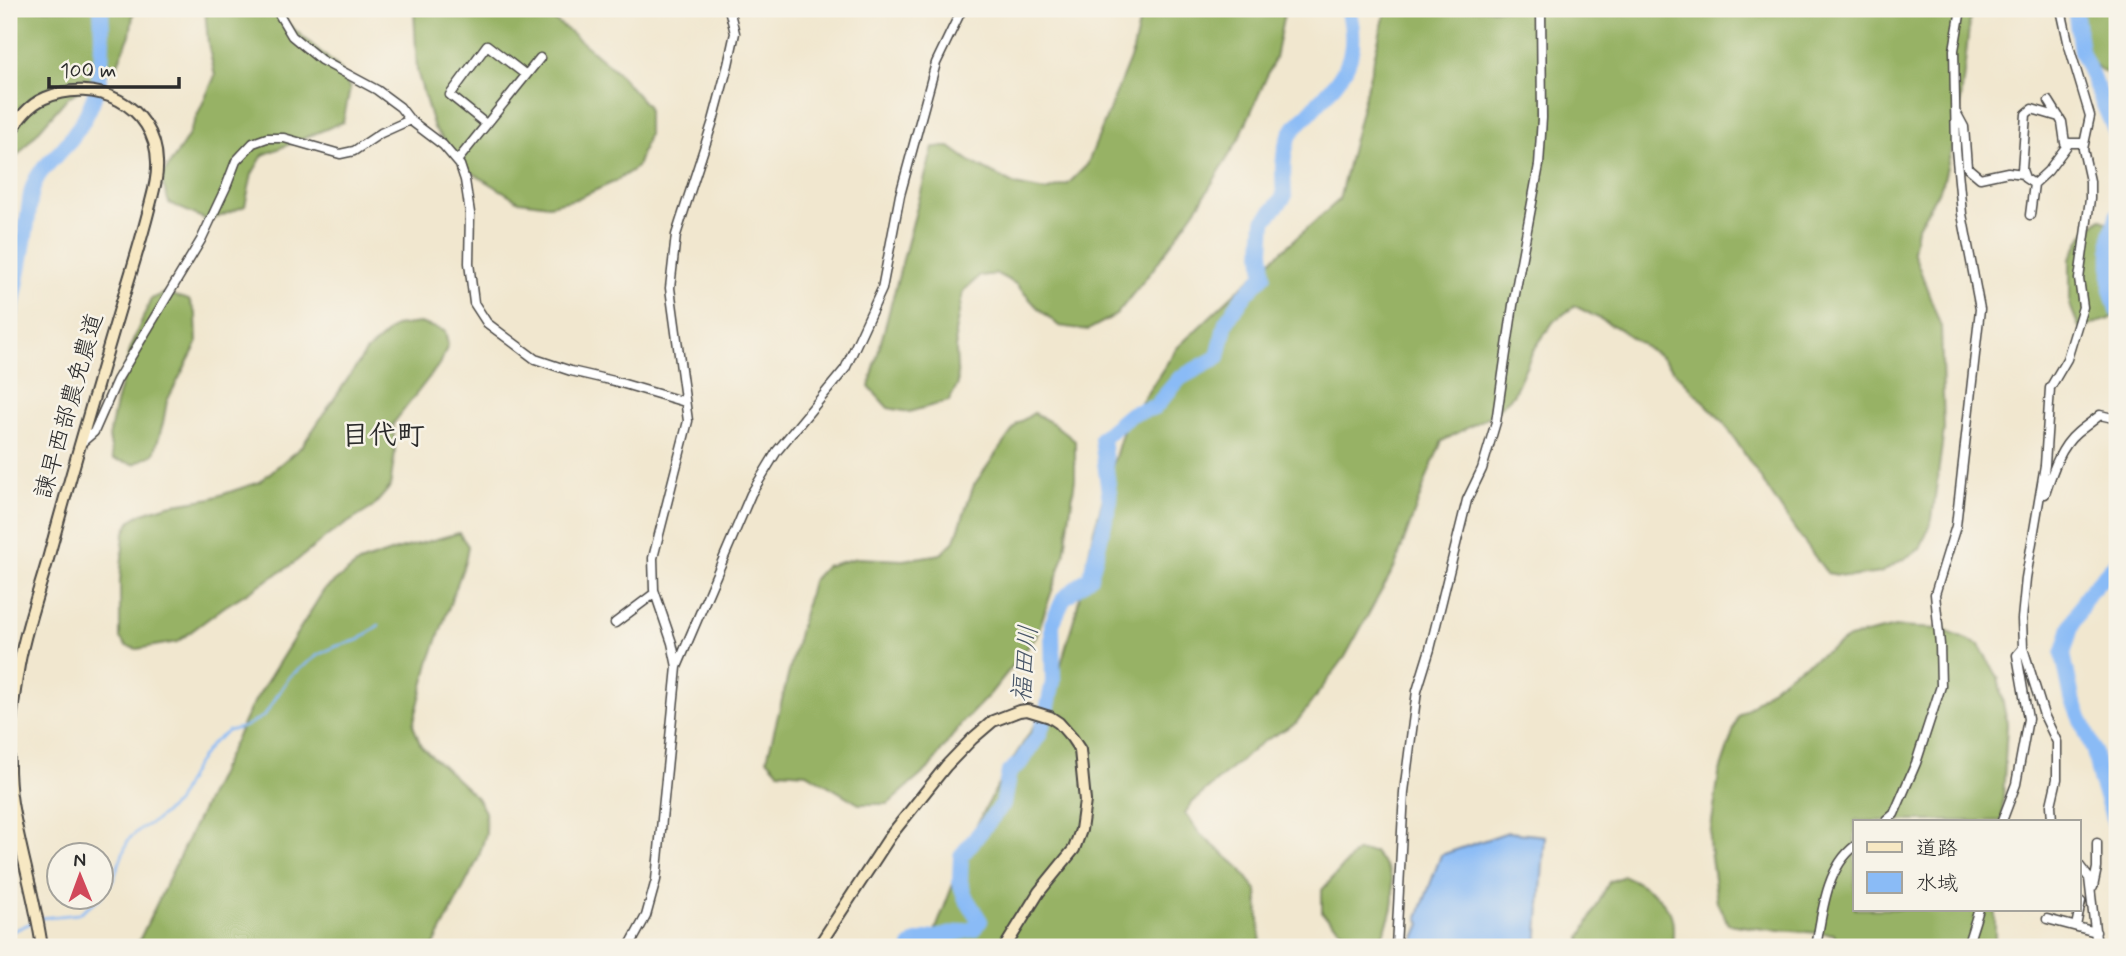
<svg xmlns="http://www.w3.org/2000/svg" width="2126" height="956" viewBox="0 0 2126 956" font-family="Mynerve,'Klee One',sans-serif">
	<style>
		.forest { fill: #97b265; stroke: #616e48; stroke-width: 2 }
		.water { fill: #8abbf6; stroke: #5a7390; stroke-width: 2 }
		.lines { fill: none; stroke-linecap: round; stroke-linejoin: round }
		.stream { stroke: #8abbf6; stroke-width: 2.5 }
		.river { stroke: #8abbf6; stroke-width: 16 }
		.street-casing { stroke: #494744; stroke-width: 11 }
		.secondary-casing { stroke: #494744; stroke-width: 14 }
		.street { stroke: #fff; stroke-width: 8 }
		.secondary { stroke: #f7e8c3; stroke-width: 10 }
		.labels { text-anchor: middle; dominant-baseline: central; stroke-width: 5; stroke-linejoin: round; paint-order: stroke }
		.street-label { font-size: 24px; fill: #2b2b2b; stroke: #f7f3e8 }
		.water-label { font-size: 26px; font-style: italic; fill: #485668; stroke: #f7f3e8 }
		.quarter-label { font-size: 28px; font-weight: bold; fill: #2b2b2b; stroke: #f7f3e8 }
	</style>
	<rect width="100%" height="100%" fill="#f7f3e8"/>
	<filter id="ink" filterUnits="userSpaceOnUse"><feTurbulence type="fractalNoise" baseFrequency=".0143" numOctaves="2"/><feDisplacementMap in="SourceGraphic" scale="14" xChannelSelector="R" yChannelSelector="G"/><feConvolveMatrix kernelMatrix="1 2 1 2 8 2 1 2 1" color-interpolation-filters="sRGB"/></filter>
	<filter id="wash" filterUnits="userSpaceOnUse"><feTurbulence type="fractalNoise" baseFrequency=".00686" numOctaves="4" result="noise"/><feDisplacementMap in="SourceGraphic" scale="28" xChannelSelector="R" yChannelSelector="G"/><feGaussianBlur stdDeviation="1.57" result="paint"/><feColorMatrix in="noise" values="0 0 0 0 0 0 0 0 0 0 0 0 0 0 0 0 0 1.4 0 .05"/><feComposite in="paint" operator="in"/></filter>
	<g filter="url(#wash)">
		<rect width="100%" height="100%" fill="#f1e7cf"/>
		<path class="forest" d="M9 9H134L130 35 116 68 67 98 9 165Z
			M205 9H281L288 24 339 68 350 89 343 122 263 155 252 174 245 206 209 221 169 203 161 178 187 138 215 76 208 43Z
			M414 9H538L569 31 616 71 648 107V135L637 167 614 182 576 199 549 205 519 201 468 170 434 128 417 71Z
			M1142 9H1285L1275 58 1239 139 1200 203 1154 268 1116 315 1088 330 1059 326 1037 307 1016 284 997 274 980 276 963 291 955 333 958 384 949 401 909 412 888 408 869 387 933 147H950L971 162 1015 185 1045 191 1068 184 1087 165 1133 51Z
			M1386 9H1971L1959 118 1943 183 1917 228 1913 251 1941 327 1944 430 1932 519 1920 549 1880 573 1850 577 1827 573 1793 527 1724 423 1662 358 1616 327 1575 306 1554 321 1533 351 1513 395 1492 415 1442 441 1430 469 1395 566 1345 657 1296 723 1261 743 1193 802 1185 813 1200 834 1240 868 1257 891 1261 947H929L973 832 1005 772 1051 699 1077 608 1094 530 1123 430 1177 348 1240 288 1339 200Z
			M2073 9H2117V77C2088 71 2075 36 2073 9Z
			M2101 218 2117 229V312L2110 319 2079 328 2070 305V259L2084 233Z
			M165 293 189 300 196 315 197 344 167 401 163 423 154 454 134 464 113 459 109 437 116 403 132 343 151 299Z
			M420 323 445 331 448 345 441 362 393 424 395 452 390 487 373 507 330 534 290 566 224 607 177 642 137 649 126 646 120 638V581L124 534 131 520 143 513 168 505 212 498 259 482 302 446 366 352 395 326Z
			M1034 413 1054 424 1075 441V479L1064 556 1036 637 990 694 962 723 928 769 888 804H859L807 773 778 771 767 759 812 581 826 566 857 558 903 560 941 554 955 540 974 485 1017 424Z
			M459 533 468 546 465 562 429 663 413 725 421 746 477 798 485 812 486 833 478 859 433 947H136L251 707 324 590 359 563 396 550Z
			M1895 627 1941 629 1979 645 1998 677 2007 723 2002 821H1855V909H1995V947H1837L1834 934 1764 929 1728 924 1717 902 1709 842 1719 774 1738 717 1789 674 1849 638Z
			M1356 852H1374C1378 858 1385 864 1388 870 1400 896 1389 923 1377 947H1357L1345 933 1322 913V890Z
			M1624 876C1640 883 1658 893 1668 909 1675 918 1673 936 1672 947H1581V937L1609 882Z"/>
		<path class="water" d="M1508 832 1545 836 1537 947H1411L1421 924 1418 917 1441 855Z"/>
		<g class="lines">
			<path class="stream" d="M102 896 113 880 128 840 140 829 155 821 176 803 195 766 211 744 228 731 244 727 264 716 290 676 318 655 337 646 359 640 379 625
				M41 918 78 914 101 897
				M9 933 35 921"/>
			<path class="river" d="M2075 9 2081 51 2117 135
				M2117 216 2111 239V289L2117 310
				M9 323C15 290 22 256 27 223 30 207 29 190 38 176 46 163 61 153 70 140 103 98 104 61 101 9
				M2117 562 2087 595 2072 624 2063 654 2072 698 2094 751 2100 779 2117 829
				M911 947 917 942 974 929 980 921 965 897 960 882 961 856 1003 804 1009 772 1020 763 1039 735 1047 711 1053 682 1052 624 1064 598 1090 577 1110 501 1102 438 1131 414 1155 407 1180 378 1218 357 1226 322 1243 297 1264 275 1262 250 1264 221 1284 197C1283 177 1281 151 1291 133 1295 126 1304 119 1309 113 1342 77 1362 60 1348 9"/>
		</g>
	</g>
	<g filter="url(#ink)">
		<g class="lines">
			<g class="street-casing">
				<path id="street" d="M276 9 292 36 321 60 377 90 400 107 410 120 443 145 460 165 465 180 470 213 469 263 474 303 487 323 535 359 571 371 614 381 685 402
					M2049 101 2062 122 2065 143H2084
					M1957 114 1964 127 1967 167 1980 178 2008 172 2023 174
					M486 124 450 95 487 45 526 75
					M457 161 540 58
					M2034 184 2025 178 2022 170 2026 114 2032 109 2059 117
					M2030 215 2034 184 2048 171 2069 143
					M80 444 94 432 117 380 201 240 226 187 236 161 253 143 267 138H284L340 154 354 151 381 133 410 120
					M2045 494C2052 473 2060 447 2077 433 2084 427 2093 421 2100 415L2117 419
					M615 623 655 593
					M677 667 672 643 654 590 653 558 688 421 670 288 676 235 713 121 728 65 735 33 729 9
					M1886 821 1894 814 1916 763 1941 686 1940 645 1935 594 1956 526 1980 309 1962 214 1956 149 1954 50 1961 9
					M2002 821 2016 784 2028 719 2017 655 2023 648
					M2052 821 2051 805 2057 779V742L2044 715 2023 648 2022 619 2026 578 2045 465 2050 388 2067 359 2083 307 2079 279 2090 199V181L2083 149 2090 116 2069 46 2062 14 2059 9
					M2079 865 2089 878 2097 947
					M2093 887 2097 868V843
					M2047 919 2096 932
					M2076 926 2081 902
					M629 947 646 916 656 880 677 667 751 494 777 451 845 369 882 289 900 195 936 63 962 9
					M1396 947 1404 792 1417 691 1430 649 1467 500 1482 469 1496 422 1513 305 1539 165 1542 118 1541 9
					M1816 947C1822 914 1826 868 1855 846
					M1967 947 1979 909"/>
			</g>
			<g class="secondary-casing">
				<path id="secondary" d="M9 135C18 120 28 105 45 98 94 76 156 105 157 162 158 178 153 193 149 209 141 241 131 273 121 305 96 389 71 474 48 559 38 594 23 636 18 671 11 714 5 760 12 803 20 851 35 898 42 947
					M818 947 891 835 946 766 972 739 993 721 1019 711 1027 710 1050 717 1059 723 1072 738 1080 750 1085 801 1081 830 1074 849 1039 892 1005 947"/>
			</g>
			<use href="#street" class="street"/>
			<use href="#secondary" class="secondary"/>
		</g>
	</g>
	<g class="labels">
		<g class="street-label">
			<text transform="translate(70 406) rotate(-74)">諫早西部農免農道</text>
		</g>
		<g class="water-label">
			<text transform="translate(1026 664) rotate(-84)">福田川</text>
		</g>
		<g class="quarter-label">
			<text x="383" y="436">目代町</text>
		</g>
	</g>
	<rect width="2126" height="956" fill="none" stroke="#f7f3e8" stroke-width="35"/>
	<rect x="1853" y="820" width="228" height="91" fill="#f7f3e8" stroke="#a5a39c" stroke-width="2"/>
	<rect x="1867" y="842" width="35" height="10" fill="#f7e8c3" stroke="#a5a39c" stroke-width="2"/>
	<text x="1916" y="855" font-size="21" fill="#2b2b2b">道路</text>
	<rect x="1867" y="872" width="35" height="21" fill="#8abbf6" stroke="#a5a39c" stroke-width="2"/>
	<text x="1916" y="890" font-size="21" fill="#2b2b2b">水域</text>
	<g transform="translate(80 876) rotate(359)"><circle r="33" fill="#f7f3e8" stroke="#a5a39c" stroke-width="2"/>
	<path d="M0-5L12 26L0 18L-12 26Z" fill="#d1495b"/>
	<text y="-10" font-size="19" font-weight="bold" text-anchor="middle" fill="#2b2b2b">N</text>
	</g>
	<path d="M49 77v10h130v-10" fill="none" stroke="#2b2b2b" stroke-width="3.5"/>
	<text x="60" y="77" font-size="21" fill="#2b2b2b" stroke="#f7f3e8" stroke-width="5" paint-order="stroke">100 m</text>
</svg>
